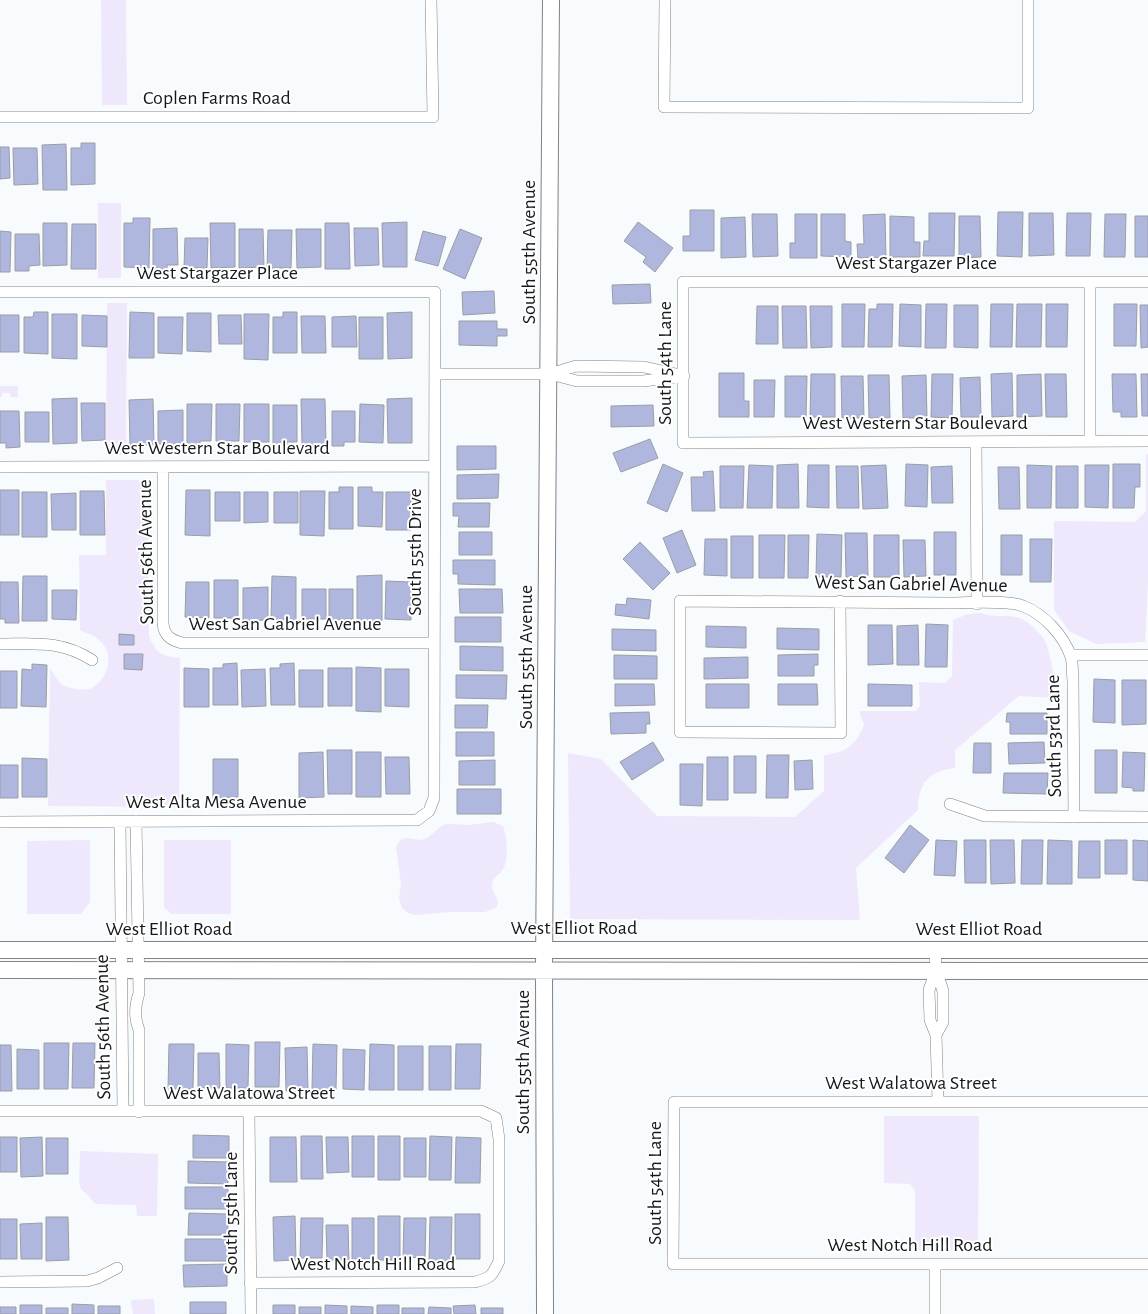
<svg xmlns="http://www.w3.org/2000/svg" width="1148" height="1314" viewBox="0 0 1148 1314" font-family="'Alegreya Sans',sans-serif">
	<style>
		.green { fill: #efe7fc }
		.building { fill: #afb7de; stroke: #9c9da2 }
		.lines { fill: none; stroke-linecap: round; stroke-linejoin: round }
		.street-casing { stroke: #7f8286; stroke-width: 12 }
		.secondary-casing { stroke: #7f8286; stroke-width: 18 }
		.street { stroke: #fff; stroke-width: 11 }
		.secondary { stroke: #fff; stroke-width: 16 }
		.labels { text-anchor: middle; dominant-baseline: central; stroke-width: 4; stroke-linejoin: round; paint-order: stroke }
		.street-label { font-size: 20px; fill: #161819; stroke: #fff }
	</style>
	<rect width="100%" height="100%" fill="#f7fbfe"/>
	<path class="green" d="M101 0H126L127 105H102Z
		M98 203H121V278H98Z
		M107 303H127L126 455H106Z
		M0 386H18V397H11L10 393H2V397H0Z
		M1146 454H1148V584L1145 642 1096 644 1069 631 1054 610V521L1135 522 1146 511Z
		M106 480H138L148 491 149 637C159 655 159 655 180 658L179 807 48 806 50 669C54 674 59 684 65 686 72 689 86 691 92 688 107 680 114 657 103 644 97 636 88 634 80 630L79 555H106Z
		M981 613C995 619 1009 613 1022 619 1029 622 1041 634 1045 641 1049 647 1057 689 1057 698L1019 696 955 750V768C928 771 918 784 918 810L856 868 860 920 570 919 568 753 601 759 657 816 795 817 824 791V755C847 752 855 746 864 725L859 711H915L920 706 919 682 945 683 952 676 953 620 968 614Z
		M493 822 503 826C507 836 509 860 503 869 500 875 492 877 492 885 492 894 500 898 497 907L485 912H450L414 915 408 913 402 908 399 899 401 884 396 847 401 839 407 838 421 840 427 838 443 825 448 824 469 825Z
		M90 840V902L81 914H27V841Z
		M164 840H231V914H171L164 907Z
		M884 1116H979L978 1250H915V1190L910 1184 884 1183Z
		M80 1151 158 1154 157 1216H137L136 1205 95 1204 88 1195 81 1189 79 1181Z
		M154 1299 155 1314H133L131 1300Z"/>
	<path class="building" d="M81 143H95V184L71 185V148H81Z
		M66 144 67 190H43L42 145Z
		M0 147H9L10 178 0 179Z
		M13 148H37L38 184 14 185Z
		M690 210H714V251H683V236H690Z
		M998 212H1023L1022 257 997 256Z
		M929 213H955L954 256H923L924 241H929Z
		M1029 213H1053L1054 255 1029 256Z
		M1067 213H1091L1090 256H1066Z
		M752 214H777L778 256 753 257Z
		M795 214H817V258H790V243H795Z
		M821 214H845V241L851 242V257L821 256Z
		M885 214 886 257 858 258 857 244H864L863 215Z
		M1105 214H1126L1125 257H1104Z
		M890 216 914 217V242H920V257H890Z
		M959 216H980L981 257 959 258Z
		M1135 216H1148V257H1135Z
		M745 217 746 257 721 258V218Z
		M133 218H150L149 268 124 267V223H133Z
		M407 222V267H383L382 223Z
		M638 222 673 248 655 272 643 262 646 257 624 241Z
		M43 223H67V265L43 266Z
		M210 223H235V267L211 268Z
		M325 223H349L350 269H325Z
		M72 224H96V269H71Z
		M177 228 178 265H167V270H153V229Z
		M354 228H378L379 265 355 266Z
		M239 229H263L264 267 239 268Z
		M296 229H321V267L297 268Z
		M460 229 482 238 465 279 443 269Z
		M268 230H292L291 268H267Z
		M0 231 11 232 10 272H0Z
		M423 231 446 237 438 266 415 260Z
		M15 234H39L40 265 29 266V271H15Z
		M185 238H208L207 268H184Z
		M650 284 651 303 613 304 612 285Z
		M494 291 495 313 463 315 462 292Z
		M842 304H865L864 347H842Z
		M877 304H893L892 347H868L869 309H877Z
		M900 304 921 305V347L899 346Z
		M926 304H947L946 348H925Z
		M991 304H1013L1012 347H990Z
		M1017 304H1042L1041 347H1016Z
		M1046 304H1068L1067 347H1046Z
		M1114 304H1137L1136 346H1114Z
		M954 305H978V348L954 347Z
		M1140 305H1148V347L1141 348Z
		M757 306H778V344H756Z
		M782 306H806L807 348H783Z
		M810 306H832V347L811 348Z
		M34 312H48V354L24 353V317H33Z
		M130 312 154 313V358H129Z
		M283 312H297V353H273V317H283Z
		M412 312V358L388 359 387 313Z
		M187 313H211V352L187 351Z
		M52 314H77V359L52 358Z
		M244 314H269L268 360 244 359Z
		M0 315H19V352H0Z
		M82 315 107 316V347L82 346Z
		M218 315H241L242 344H219Z
		M301 316H325L326 353H302Z
		M356 316 357 347H332V317Z
		M158 317H183L182 354 158 353Z
		M359 317H383V359H359Z
		M459 321H497V329H507V336H497V346L459 345Z
		M719 373H744V401H749V417H719Z
		M1012 373 1013 416 992 417 991 374Z
		M811 374H835V417H810Z
		M932 374H953L952 418 931 417Z
		M1041 374 1042 416 1017 417V375Z
		M1045 374H1066L1067 417H1046Z
		M1112 374H1136L1137 417H1121V412H1113Z
		M1141 374H1148V416H1142Z
		M868 375H889L890 418H869Z
		M926 375 927 418H903L902 376Z
		M785 376H807L806 417H785Z
		M841 376H863L864 418H842Z
		M980 377 981 417H961L960 378Z
		M754 380H775L774 417H754Z
		M77 398V443L53 444 52 399Z
		M412 398V443H388L387 399Z
		M153 399 154 445H130L129 400Z
		M301 399H325L326 444 302 445Z
		M81 403H105V440L82 441Z
		M187 404H212L211 441H200V446H187Z
		M216 404H240L239 441H216Z
		M244 404H269V442H244Z
		M360 404 384 405 383 443 359 442Z
		M273 405H297V442H287V447H273Z
		M653 405 654 426 611 427V406Z
		M183 410V444H158V411Z
		M0 411H19L20 447 6 448V443H0Z
		M332 411H355V442H344V446H332Z
		M25 412H49V442H25Z
		M650 439 658 458 621 472 613 453Z
		M457 446H496V469L457 470Z
		M663 464 683 473 667 512 647 503Z
		M798 464 799 508H777V465Z
		M906 464 928 465 927 507 905 506Z
		M1113 464H1140V487H1135L1134 508H1113Z
		M749 465 773 466 772 508H747Z
		M808 465H829V508L807 507Z
		M886 465 888 508 863 509 861 466Z
		M1027 465 1052 466 1051 508H1027Z
		M1085 465H1109L1108 508 1085 507Z
		M720 466H744L743 508H720Z
		M836 466H858L859 508H837Z
		M952 466 953 503H932L931 467Z
		M1056 466H1078V508H1056Z
		M998 467H1019L1020 509H999Z
		M713 471 715 511H692L691 477H704L703 472Z
		M499 474 498 498 457 499V475Z
		M339 487H353V529H329V492H339Z
		M358 487H372V492H383L382 527 358 526Z
		M0 490H19V535H0Z
		M186 490H210V536L185 535Z
		M80 491H104L105 535H80Z
		M300 491H325L324 536 300 535Z
		M22 492H47V537H22Z
		M215 492H240V521H215Z
		M244 492H268V522L244 523Z
		M274 492H298V523H274Z
		M386 492H411V530H386Z
		M76 493V530H52L51 494Z
		M453 503H490L489 527H458L459 516H453Z
		M682 530 696 565 677 573 663 538Z
		M459 532H492V555H459Z
		M934 532H956V575H934Z
		M845 533H867L868 576 846 577Z
		M817 534 842 535 841 577H816Z
		M759 535H785L784 578H759Z
		M788 535H809L808 578H788Z
		M874 535H899V577H874Z
		M1001 535H1022V575H1001Z
		M731 536H753V578H731Z
		M705 539H727V576L704 575Z
		M1030 539H1052L1051 582H1030Z
		M903 540H925L926 576 904 577Z
		M640 542 670 573 653 590 623 559Z
		M453 560H495V585L458 584V574H453Z
		M382 575V621H357V576Z
		M23 576H47V621H22Z
		M272 576 296 577V620H271Z
		M214 580H238V618H214Z
		M386 581 411 582V620L385 619Z
		M0 582H18L19 623H5V619H0Z
		M186 582H209V618L185 617Z
		M268 587V620L243 621V588Z
		M302 589H326V619H302Z
		M329 589H353V619L329 620Z
		M459 589H502L503 613H460Z
		M52 590H77L76 620 52 619Z
		M627 598 651 600 649 619 615 615 616 604 626 605Z
		M455 617H501V642H455Z
		M926 624 948 625 947 667H925Z
		M868 625H892L893 664 868 665Z
		M918 625 919 665H897V626Z
		M706 626 746 627V648L706 647Z
		M777 628 819 629V650L777 649Z
		M612 629 656 630V651L612 650Z
		M119 634 134 635V645H119Z
		M460 646 503 647V671L460 670Z
		M124 654H143L142 670 124 669Z
		M818 654V665H814V676H778V655Z
		M614 655 657 656V679H614Z
		M748 657V678L704 679V658Z
		M237 663 238 705H213V668H223V664Z
		M294 663 295 705H271L270 668H280V664Z
		M32 664 47 665 46 707 21 706 22 669 32 670Z
		M356 667 381 668V712L356 711Z
		M184 668 209 669V707H184Z
		M328 668H352V706H328Z
		M265 669 266 706 242 707 241 670Z
		M385 669H409V707L385 706Z
		M299 670H323V707H299Z
		M0 671H17V708H0Z
		M456 675H507L506 699 456 698Z
		M1094 679 1115 680V723L1093 722Z
		M1122 680H1146V724L1122 725Z
		M615 684H654L655 705 615 706Z
		M706 684H749V708H706Z
		M778 684H817L818 705H778Z
		M868 684 912 685V706H868Z
		M455 705H488L487 728H455Z
		M649 712 650 724H646V733L611 734 610 713Z
		M1007 713H1047V734H1010V722H1006Z
		M456 732H494V756H456Z
		M653 742 664 760 632 780 620 762Z
		M1044 742 1045 763 1009 764 1008 743Z
		M974 743H991V773H973Z
		M327 750H352V794H328Z
		M1095 750H1117V793H1095Z
		M323 752 324 797 299 798V753Z
		M356 752H381V797H356Z
		M1123 752 1145 753 1144 791H1133V788L1122 787Z
		M767 755H789L788 798H766Z
		M734 756H756V793H734Z
		M385 757H409L410 794H386Z
		M707 757H728V800H707Z
		M22 758 47 759V797H22Z
		M213 759H238V797L213 798Z
		M495 760V785H459V761Z
		M812 760 813 789 795 790 794 761Z
		M680 764H703L702 806 680 805Z
		M0 765H18V798H0Z
		M1004 773H1048L1047 794 1003 793Z
		M457 789H501V814H457Z
		M910 825 929 840 904 873 885 858Z
		M936 840 957 841 955 876 934 875Z
		M964 840H986V883H965Z
		M990 840H1014L1015 883 991 884Z
		M1022 840H1043L1042 884H1021Z
		M1048 840 1072 841V884H1047Z
		M1105 840H1127V874H1105Z
		M1133 840 1148 841V881L1133 880Z
		M1079 841H1100V878H1078Z
		M255 1042H280L279 1087H255Z
		M44 1043H69L68 1089H44Z
		M73 1043H95L94 1088H72Z
		M169 1044H194L193 1089H168Z
		M226 1044 249 1045 248 1088H226Z
		M313 1044 337 1045 336 1090 312 1089Z
		M370 1044 394 1045V1090H369Z
		M456 1044H481L480 1089H455Z
		M0 1045H11L12 1091H0Z
		M398 1046H423V1090H398Z
		M429 1046H451V1090H429Z
		M307 1047 308 1091H286L285 1048Z
		M17 1049 39 1050V1089H17Z
		M343 1049 365 1050 364 1090 343 1089Z
		M198 1053H219L220 1088H198Z
		M193 1135 229 1136V1158H193Z
		M301 1136H322L323 1179H301Z
		M352 1136H374V1177H352Z
		M378 1136H400V1180H378Z
		M430 1136 452 1137 451 1180H429Z
		M0 1137H17V1172H0Z
		M42 1137 43 1176 21 1177 20 1138Z
		M270 1137H296L297 1182H270Z
		M326 1137H348L349 1172 327 1173Z
		M456 1137 481 1138 480 1183H455Z
		M46 1138H68V1174H46Z
		M404 1138H426V1177H404Z
		M188 1161 229 1162 228 1184 188 1183Z
		M185 1187H228V1209H185Z
		M189 1213 228 1214V1235H188Z
		M455 1214H480V1259H455Z
		M295 1216 296 1260 274 1261 273 1217Z
		M378 1216H400V1260H378Z
		M46 1217H68L69 1260 46 1261Z
		M430 1217H452L451 1261H429Z
		M301 1218H323L322 1258H300Z
		M352 1218H374V1259H352Z
		M404 1218H426L425 1258 403 1257Z
		M0 1219H17V1259H0Z
		M42 1223V1259H21L20 1224Z
		M326 1225H348L349 1260H327Z
		M185 1239H229V1261H185Z
		M227 1264V1286L184 1287 183 1265Z
		M190 1302H226V1314H190Z
		M72 1304 94 1305V1314H72Z
		M20 1305H42V1314H20Z
		M273 1305H295V1314H273Z
		M325 1305 347 1306V1314H325Z
		M377 1305H399V1314H377Z
		M475 1305 476 1314H454L453 1306Z
		M98 1306H120V1314H98Z
		M351 1306 373 1307V1314H351Z
		M0 1307H16V1314H0Z
		M299 1307H321V1314H299Z
		M429 1307 451 1308V1314H428Z
		M46 1308H68V1314H46Z
		M402 1308H424V1314H402Z
		M481 1308H503V1314H481Z"/>
	<g class="lines">
		<g class="street-casing">
			<path id="street" d="M665 0 664 107 1028 108V0
				M0 117H433L431 0
				M1090 282V441
				M1148 282H683V443L1148 441
				M0 292H435L434 798 429 811 417 820 0 822
				M435 374H550L577 381H643L684 376
				M550 374 576 366 644 367 676 374
				M976 442 977 604
				M0 467 434 466
				M163 467V623C164 636 171 640 182 643H433
				M840 601 841 733 680 732V601C769 601 858 602 947 603 964 603 1009 600 1023 606 1044 614 1064 636 1071 657 1073 664 1072 673 1073 680L1074 817
				M0 644C35 644 61 640 92 660
				M1070 655H1148
				M950 804 985 816 1148 817
				M136 821 139 993C135 1005 134 1018 139 1030V1112
				M120 822 123 1111
				M935 950 936 970 943 991V1022L936 1035
				M936 970 929 990 930 1020 936 1035 938 1101
				M1148 1102H674L673 1264H1148
				M0 1111H481L496 1118 499 1139V1261C492 1276 491 1278 475 1282L250 1283
				M249 1111 251 1314
				M935 1264V1314
				M0 1282 87 1281 98 1278 117 1268"/>
		</g>
		<g class="secondary-casing">
			<path id="secondary" d="M0 950H1148
				M0 970 1148 971
				M545 1314 544 970 551 0"/>
		</g>
		<use href="#street" class="street"/>
		<use href="#secondary" class="secondary"/>
	</g>
	<g class="labels">
		<g class="street-label">
			<text x="217" y="98">Coplen Farms Road</text>
			<text transform="translate(529 252) rotate(-90)">South 55th Avenue</text>
			<text x="916" y="263">West Stargazer Place</text>
			<text x="217" y="273">West Stargazer Place</text>
			<text transform="translate(665 363) rotate(-90)">South 54th Lane</text>
			<text x="915" y="423">West Western Star Boulevard</text>
			<text x="217" y="448">West Western Star Boulevard</text>
			<text transform="translate(146 552) rotate(-91)">South 56th Avenue</text>
			<text transform="translate(415 552) rotate(-90)">South 55th Drive</text>
			<text transform="translate(911 584) rotate(1)">West San Gabriel Avenue</text>
			<text x="285" y="624">West San Gabriel Avenue</text>
			<text transform="translate(526 657) rotate(-90)">South 55th Avenue</text>
			<text transform="translate(1054 736) rotate(-91)">South 53rd Lane</text>
			<text x="216" y="802">West Alta Mesa Avenue</text>
			<text x="574" y="928">West Elliot Road</text>
			<text x="169" y="929">West Elliot Road</text>
			<text x="979" y="929">West Elliot Road</text>
			<text transform="translate(103 1027) rotate(-91)">South 56th Avenue</text>
			<text transform="translate(523 1062) rotate(-90)">South 55th Avenue</text>
			<text x="911" y="1083">West Walatowa Street</text>
			<text x="249" y="1093">West Walatowa Street</text>
			<text transform="translate(655 1183) rotate(-90)">South 54th Lane</text>
			<text transform="translate(231 1213) rotate(-90)">South 55th Lane</text>
			<text x="910" y="1245">West Notch Hill Road</text>
			<text x="373" y="1264">West Notch Hill Road</text>
		</g>
	</g>
</svg>
